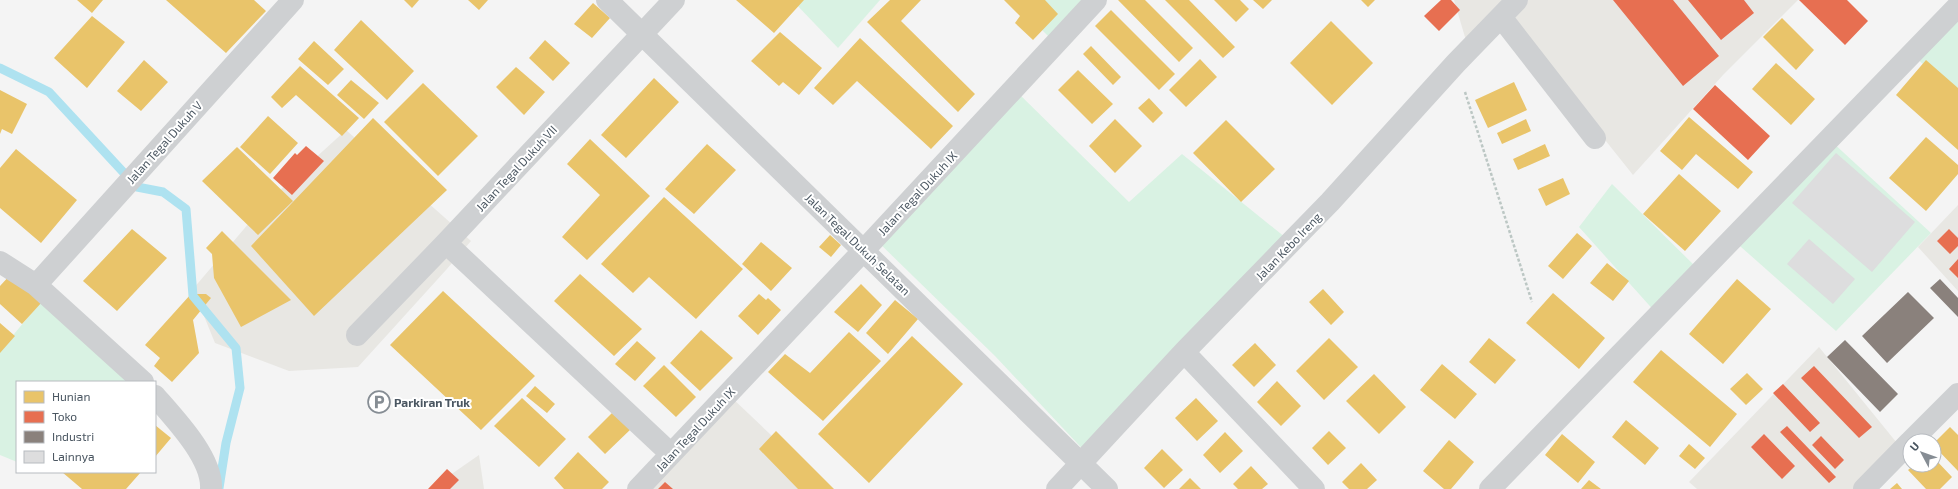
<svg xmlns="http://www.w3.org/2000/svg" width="1958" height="489" viewBox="0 0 1958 489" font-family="'Exo 2',sans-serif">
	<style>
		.commercial { fill: #e8e7e3 }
		.green { fill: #d9f2e3 }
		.homes { fill: #e9c46a }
		.shops { fill: #e76f51 }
		.industry { fill: #8a817c }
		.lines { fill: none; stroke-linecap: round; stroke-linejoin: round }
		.stream { stroke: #aee2f0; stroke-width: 9 }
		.building { fill: #ddddde }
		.path { stroke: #bcc7c4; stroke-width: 2.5; stroke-dasharray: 3 2; stroke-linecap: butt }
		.minor { stroke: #ced0d2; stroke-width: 22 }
		.labels { text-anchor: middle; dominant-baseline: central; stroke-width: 4; stroke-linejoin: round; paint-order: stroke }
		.street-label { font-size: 12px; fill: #4a5661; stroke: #fff }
		.poi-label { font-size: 12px; font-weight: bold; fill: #4a5661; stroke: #fff; text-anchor: start }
	</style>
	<rect width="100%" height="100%" fill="#f4f4f4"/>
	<path class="commercial" d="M1454 0H1798L1723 75 1633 175 1503 12 1470 54Z
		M346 130 471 241 446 270 358 367 289 371 215 343 193 289 266 203Z
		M1958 205V291L1918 247Z
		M1819 347 1901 448 1867 489H1697L1689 482Z
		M731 397 828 489H646Z
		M479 455 484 489H430Z"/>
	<path class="green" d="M792 0H880L838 48Z
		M1012 0H1095L1056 44Z
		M1958 10V95L1915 57Z
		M1015 90 1129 202 1182 154 1291 242 1093 460 995 356 874 238Z
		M1831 141 1931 233 1836 331 1732 239Z
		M1612 184 1699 270 1657 314 1579 227Z
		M44 298 140 382H17V462L0 455V351Z"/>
	<path class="homes" d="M77 0H103L92 13Z
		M166 0H254L266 11 226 53Z
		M404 0H419L412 8Z
		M468 0H488L479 10Z
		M736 0H804L774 33Z
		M890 0H921L901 21 975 94 958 112 867 22Z
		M1004 0H1045L1058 14 1033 40 1015 23 1020 16Z
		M1118 0H1145L1193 48 1179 62Z
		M1165 0H1189L1235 47 1223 58Z
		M1214 0H1240L1249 9 1236 22Z
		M1253 0H1272L1263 9Z
		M1361 0H1375L1368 7Z
		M593 3 610 18 592 38 574 24Z
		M1111 10 1175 74 1159 90 1095 26Z
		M92 16 125 42 87 88 54 58Z
		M1782 18 1814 50 1796 70 1763 37Z
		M361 20 414 71 387 100 334 50Z
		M1331 21 1373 63 1332 105 1290 63Z
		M780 32 822 68 799 95 783 82 779 86 751 61Z
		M860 38 953 126 931 149 857 81 833 105 814 88Z
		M545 40 570 63 553 81 529 58Z
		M314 41 344 69 328 85 298 59Z
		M1091 46 1121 77 1113 85 1083 54Z
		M1200 59 1217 77 1186 107 1169 90Z
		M144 60 168 82 141 111 117 91Z
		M1926 60 1958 88V150L1896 95Z
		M1776 63 1815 99 1791 125 1752 89Z
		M300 66 359 118 342 136 296 95 282 108 271 97Z
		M516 67 545 92 524 115 496 87Z
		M1078 70 1113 104 1092 124 1058 90Z
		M654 78 679 102 626 158 601 135Z
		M351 80 379 103 364 119 337 95Z
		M1514 82 1527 110 1488 128 1475 100Z
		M423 83 478 136 438 176 384 122Z
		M0 90 27 104 12 134 2 129 0 134Z
		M1149 98 1163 113 1153 123 1138 108Z
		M268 116 298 143 270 174 240 147Z
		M1689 117 1753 172 1738 189 1696 154 1682 170 1660 151Z
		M373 118 447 190 314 316 251 246Z
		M1115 119 1142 146 1115 173 1089 146Z
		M1526 119 1531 131 1502 144 1497 133Z
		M1226 120 1275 169 1241 202 1193 153Z
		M1926 137 1958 165V174L1926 211 1889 178Z
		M590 139 650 196 587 260 562 237 600 195 567 164Z
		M707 144 736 170 694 214 665 189Z
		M1545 144 1550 156 1518 170 1513 159Z
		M237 147 293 201 258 235 202 181Z
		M16 149 77 200 41 243 0 208V168Z
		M1679 174 1721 211 1685 251 1643 214Z
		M1563 178 1570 194 1546 206 1538 189Z
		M664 197 743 269 696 319 649 277 633 293 601 264Z
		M132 229 167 258 117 311 83 281Z
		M222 231 291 300 241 327 214 278 212 254 206 248Z
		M1577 233 1592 246 1563 279 1548 266Z
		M830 235 841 245 831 257 819 247Z
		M761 242 792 268 771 291 742 264Z
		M1607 263 1629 281 1613 301 1590 283Z
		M11 274 42 302 22 324 0 304V286Z
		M580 274 642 329 614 356 554 301Z
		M1737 279 1771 309 1723 364 1689 334Z
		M861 284 882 305 858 332 834 312Z
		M1323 289 1344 312 1331 325 1309 302Z
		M443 291 535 376 481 430 390 345Z
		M1553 293 1605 338 1579 369 1526 323Z
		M191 294H206L211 298 193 320 199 353 172 382 154 366 160 358 145 345Z
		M759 294 766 300 768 298 781 310 758 335 738 316Z
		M895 300 918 319 888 354 866 333Z
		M0 323 15 336 0 353Z
		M701 330 733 358 700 391 670 363Z
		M849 332 881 361 823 421 768 372 785 354 810 373Z
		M912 336 963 384 869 483 818 434Z
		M1329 338 1358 367 1324 400 1296 371Z
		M1489 338 1516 360 1495 384 1469 362Z
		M637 341 656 358 635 381 615 364Z
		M1255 343 1276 365 1254 387 1232 365Z
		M1661 350 1737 414 1710 447 1633 382Z
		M1442 364 1477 394 1455 419 1420 390Z
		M664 365 696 397 676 417 643 386Z
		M1747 373 1763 389 1746 405 1730 389Z
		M1374 374 1406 407 1379 434 1346 401Z
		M1277 381 1301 406 1281 426 1257 402Z
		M535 386 555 404 547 413 526 396Z
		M522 398 566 439 539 467 494 426Z
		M1196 398 1218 421 1197 441 1175 418Z
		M614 411 632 428 605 454 588 437Z
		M1626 420 1659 448 1645 465 1612 437Z
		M155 425 171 438 155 457Z
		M1950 427 1958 435V471L1934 446V443Z
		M776 431 834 489H798L759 449Z
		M1329 431 1346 448 1328 465 1312 448Z
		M1225 432 1243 451 1220 473 1203 455Z
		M1562 434 1595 462 1578 483 1545 455Z
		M1449 440 1474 462 1451 489H1444L1423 471Z
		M1689 444 1705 458 1695 469 1679 456Z
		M1162 449 1183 470 1164 488 1144 468Z
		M578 452 609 482 602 489H564L554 478Z
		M1934 458 1952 477 1940 489H1926L1908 470 1914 465H1934Z
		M1361 463 1377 480 1367 489H1349L1342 482Z
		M1251 466 1268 484 1262 489H1238L1233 484Z
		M62 472H141L126 489H82Z
		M1190 478 1201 489H1179Z
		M1589 480 1601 489H1581Z
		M1897 483 1902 489H1890Z"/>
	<path class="shops" d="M1441 0H1451L1460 10 1439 31 1424 16Z
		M1613 0H1673L1719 56 1683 86Z
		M1688 0H1744L1754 13 1721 40Z
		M1799 0H1847L1868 21 1845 45Z
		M1715 85 1770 136 1748 160 1693 109Z
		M306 146 324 161 292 195 273 178 295 153 297 155Z
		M1949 229 1958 238V246L1950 254 1937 241Z
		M1958 259V278L1949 269Z
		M1814 366 1872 427 1859 438 1801 378Z
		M1783 384 1820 423 1810 432 1773 393Z
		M1787 426 1836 477 1829 483 1780 432Z
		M1764 434 1795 466 1782 479 1751 447Z
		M1821 436 1844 460 1835 469 1812 445Z
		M447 469 459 480 450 489H428Z
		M665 482 673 489H658Z"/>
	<path class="industry" d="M1940 279 1958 298V317L1930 288Z
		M1908 292 1934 318 1887 363 1862 336Z
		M1845 340 1898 394 1880 412 1827 357Z"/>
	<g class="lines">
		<path class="stream" d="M0 68 49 92 137 187 163 192 186 209 193 296 236 348 240 388 226 443 219 488"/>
	</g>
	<path class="building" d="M1836 153 1915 222 1872 272 1792 203Z
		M1809 239 1855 279 1833 304 1787 264Z"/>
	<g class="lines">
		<path class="path" d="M1465 92 1532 302"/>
		<path class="minor" d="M607 0 1107 489
			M1501 17 1595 138
			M446 243 671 454
			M0 262 36 285 143 382
			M36 285 293 0
			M357 335 446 243 674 0
			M1184 352 1314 489
			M155 396C174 418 213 458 211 489
			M1911 441 1958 394
			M638 489 864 250 1096 0
			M1057 489 1184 352 1330 202 1456 63 1517 0
			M1490 489 1958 6
			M1864 489 1910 442"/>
	</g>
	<defs>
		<g id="parking-ring" transform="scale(1.15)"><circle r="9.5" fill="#fff" stroke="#868d94" stroke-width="1.5"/><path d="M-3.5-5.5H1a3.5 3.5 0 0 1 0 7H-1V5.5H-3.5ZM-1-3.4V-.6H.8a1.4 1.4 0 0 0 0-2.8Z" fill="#868d94"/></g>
	</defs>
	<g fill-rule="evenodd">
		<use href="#parking-ring" x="379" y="402"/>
	</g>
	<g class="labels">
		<g class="street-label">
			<text transform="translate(164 142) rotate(-48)">Jalan Tegal Dukuh V</text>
			<text transform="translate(516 168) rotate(-47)">Jalan Tegal Dukuh VII</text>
			<text transform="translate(917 193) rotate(-47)">Jalan Tegal Dukuh IX</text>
			<text transform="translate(858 244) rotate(44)">Jalan Tegal Dukuh Selatan</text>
			<text transform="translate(1288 246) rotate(-46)">Jalan Kebo Ireng</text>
			<text transform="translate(695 429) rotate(-47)">Jalan Tegal Dukuh IX</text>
		</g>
		<g class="poi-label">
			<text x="394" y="402">Parkiran Truk</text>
		</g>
	</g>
	<rect x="16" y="381" width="140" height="92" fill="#ffffff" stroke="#b7bbc0"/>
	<rect x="24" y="391" width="20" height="12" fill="#e9c46a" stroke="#b7bbc0"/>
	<text x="52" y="401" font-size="12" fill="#4a5661">Hunian</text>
	<rect x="24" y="411" width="20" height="12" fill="#e76f51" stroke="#b7bbc0"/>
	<text x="52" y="421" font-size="12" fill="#4a5661">Toko</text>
	<rect x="24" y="431" width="20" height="12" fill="#8a817c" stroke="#b7bbc0"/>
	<text x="52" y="441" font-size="12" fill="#4a5661">Industri</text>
	<rect x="24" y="451" width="20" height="12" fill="#ddddde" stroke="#b7bbc0"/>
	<text x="52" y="461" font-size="12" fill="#4a5661">Lainnya</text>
	<g transform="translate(1922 453) rotate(311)"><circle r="19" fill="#ffffff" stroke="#b7bbc0"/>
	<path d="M0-3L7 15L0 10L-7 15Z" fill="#868d94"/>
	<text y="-6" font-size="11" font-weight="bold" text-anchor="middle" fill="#4a5661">U</text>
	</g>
</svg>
